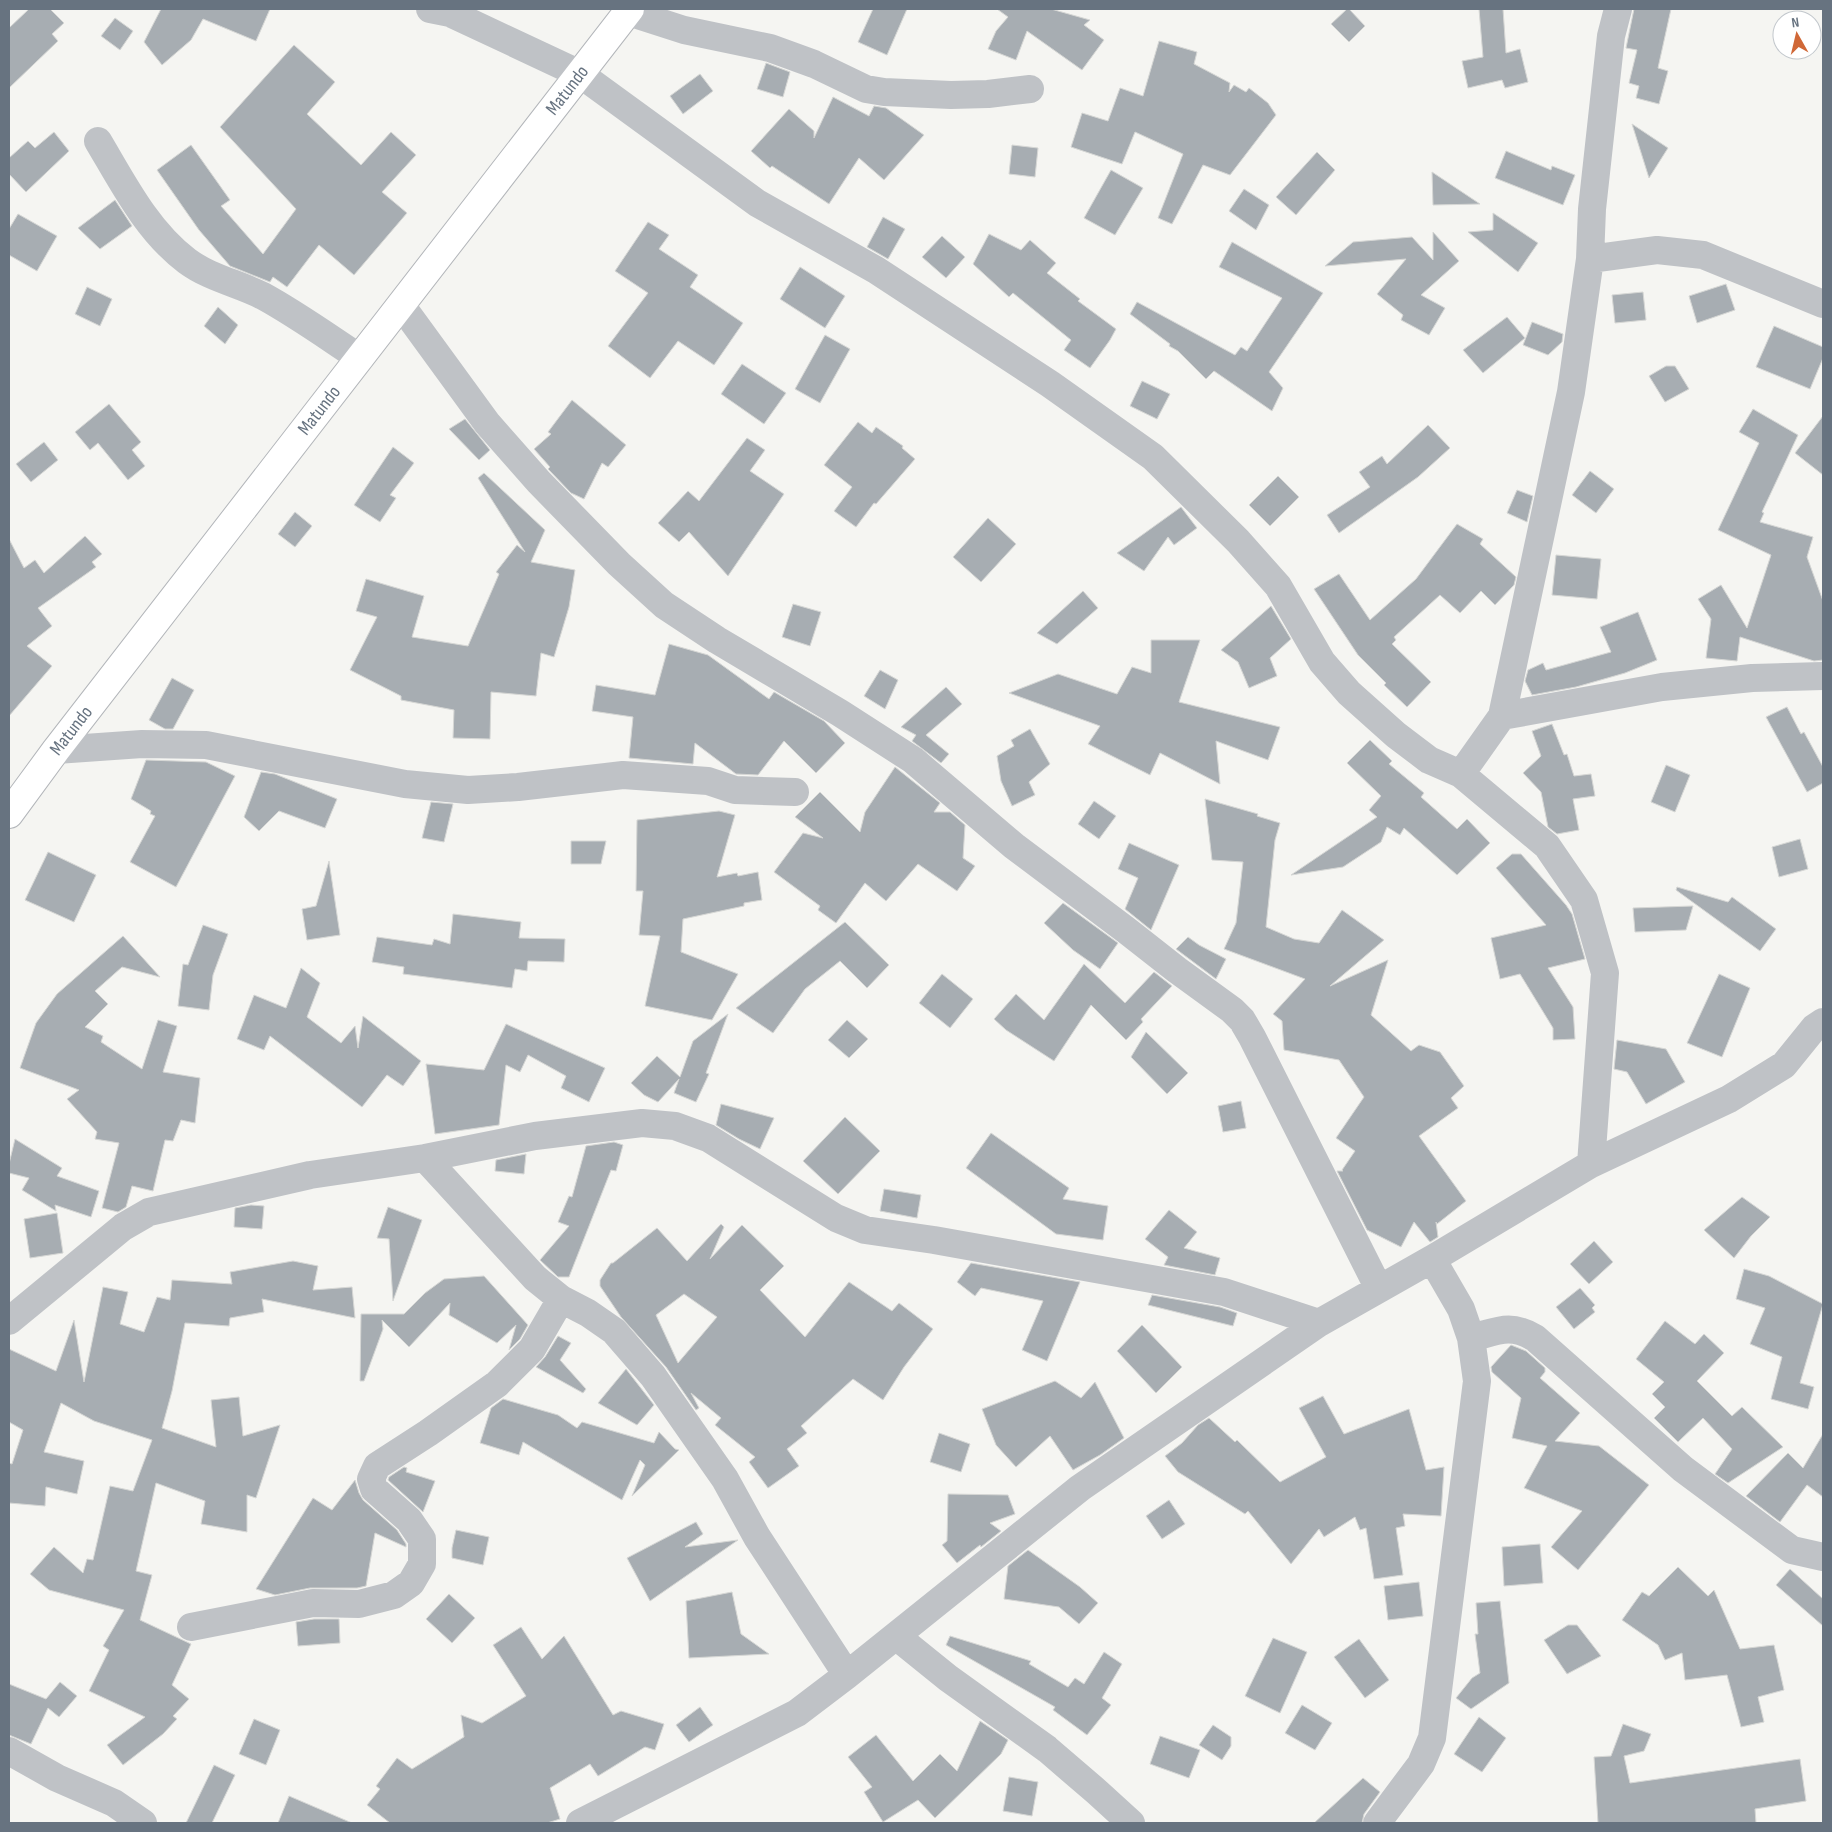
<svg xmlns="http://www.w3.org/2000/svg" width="1832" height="1832" viewBox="0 0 1832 1832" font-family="'Sofia Sans Condensed',sans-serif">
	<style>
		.building { fill: #a7adb2; stroke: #d6d7d5; fill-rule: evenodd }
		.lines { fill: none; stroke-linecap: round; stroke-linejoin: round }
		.primary-casing { stroke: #b3b6ba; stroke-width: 30 }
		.minor { stroke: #bfc2c6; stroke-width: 28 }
		.primary { stroke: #fff; stroke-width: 28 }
		.labels { text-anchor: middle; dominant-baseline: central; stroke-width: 5; stroke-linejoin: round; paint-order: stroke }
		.street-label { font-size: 19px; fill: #677380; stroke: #fff }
	</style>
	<rect width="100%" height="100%" fill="#f5f5f2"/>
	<path class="building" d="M29 9H50L64 23 52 34 58 41 9 88V28Z
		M161 9H270L256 41 203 19 191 40 162 65 144 42Z
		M873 9H907L887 55 858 42Z
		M997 9H1051L1090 20 1084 25 1104 40 1082 70 1027 31 1016 60 988 49 996 31 1008 17Z
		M1347 9H1349L1365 26 1349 42 1331 24Z
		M1479 9H1503L1506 53 1520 49 1528 82 1505 88 1502 80 1468 88 1462 61 1483 57Z
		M1634 9H1671L1658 68 1668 71 1659 104 1636 98 1639 86 1629 83 1637 50 1626 48Z
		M115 18 133 31 120 50 101 36Z
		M1159 41 1197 52 1194 64 1230 83 1229 92 1234 85 1246 92 1249 88 1268 103 1276 115 1230 175 1203 165 1172 224 1158 218 1183 154 1135 132 1122 164 1071 147 1082 113 1108 121 1120 88 1143 96Z
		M294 45 335 82 307 114 361 165 391 132 416 155 382 192 407 213 354 275 319 245 287 287 273 277 270 282 230 266 199 230 157 170 191 145 230 200 221 206 263 254 296 209 220 127Z
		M766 63 790 72 783 97 757 89Z
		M700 74 713 91 683 114 670 96Z
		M833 97 869 116 874 106 886 108 924 135 884 180 859 158 829 204 772 166 770 168 751 151 789 109 814 131V138Z
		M1632 124 1668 148 1649 178Z
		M54 132 69 151 26 192 9 174V158L28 141 35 148Z
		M1012 145 1038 148 1035 177 1009 174Z
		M1506 151 1551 170 1552 166 1575 175 1563 205 1495 178Z
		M1317 152 1335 170 1296 215 1276 197Z
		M1111 170 1143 188 1115 235 1084 218Z
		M1432 172 1480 204 1433 205Z
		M1244 189 1269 205 1256 230 1229 211Z
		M115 200 132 226 100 249 78 228Z
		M1493 213 1538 243 1518 272 1468 232 1493 230Z
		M18 214 57 236 37 271 9 255V229Z
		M883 217 905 229 888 259 867 247Z
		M648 222 669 235 659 249 698 275 690 287 743 323 714 365 678 341 650 378 608 346 648 293 615 271Z
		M1433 232 1459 261 1421 295 1445 308 1429 335 1401 320 1403 315 1377 294 1406 259 1325 266 1353 242 1412 237 1433 260Z
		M989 234 1021 250 1030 240 1056 263 1047 273 1080 299 1078 301 1116 329 1110 340 1090 368 1064 350 1071 340 1013 293 1009 297 973 264Z
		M942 236 965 257 946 278 922 257Z
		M1232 242 1323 293 1269 372 1283 388 1272 411 1214 371 1206 379 1178 351 1169 346 1170 344 1130 314 1137 302 1235 355 1241 347 1247 351 1282 298 1219 267Z
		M800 267 845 296 825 328 780 299Z
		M1726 284 1735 310 1697 323 1689 296Z
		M87 287 112 299 100 326 75 314Z
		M1643 292 1646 320 1615 323 1612 295Z
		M218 307 238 325 225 344 204 326Z
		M1507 317 1525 338 1483 373 1463 350Z
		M1532 322 1563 334 1562 342 1548 355 1523 345Z
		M1774 326 1823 347V358L1810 389 1756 367Z
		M825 335 850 349 820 403 795 389Z
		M742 364 786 393 764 424 721 394Z
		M1666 366H1675L1689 389 1665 402 1649 376Z
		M1142 381 1170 394 1157 419 1130 406Z
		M572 400 626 445 608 467 602 463 584 499 571 493 549 470 548 469 550 467 534 449 551 434 548 432Z
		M109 404 141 442 132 450 145 466 128 480 98 443 90 450 75 432Z
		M1753 409 1798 435 1762 512 1764 513 1760 522 1813 537 1807 557 1823 601V660L1814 661 1740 637 1737 661 1706 658 1711 619 1698 599 1721 585 1747 628 1771 555 1718 530 1759 443 1739 432Z
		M1823 416V475L1795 453Z
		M465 419 490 450 479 460 449 429Z
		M858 422 872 433 876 427 903 446 902 448 915 459 876 504 874 503 856 527 834 511 852 487 824 465Z
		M1428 425 1450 448 1418 477 1339 533 1327 515 1370 487 1359 472 1382 456 1387 464Z
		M747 438 765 450 750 471 784 494 728 576 689 532 679 542 658 523 688 491 699 501Z
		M44 442 58 460 31 482 16 464Z
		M393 447 414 463 390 495 396 498 380 522 354 505Z
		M1590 471 1614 489 1596 513 1572 495Z
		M484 473 545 530 531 562 575 570 569 607 554 657 541 653 536 696 491 692 490 739 453 738 454 710 401 700V696L350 670 377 617 356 611 366 579 424 596 412 637 468 646 499 574 496 572 517 545 525 552 478 478Z
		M1278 476 1299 497 1270 526 1249 505Z
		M1517 490 1533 496 1527 522 1507 513Z
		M1181 507 1197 528 1174 545 1168 537 1144 571 1117 553Z
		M295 512 312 526 295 547 278 534Z
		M988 518 1016 544 981 582 953 557Z
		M1457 524 1483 539 1480 544 1516 577 1514 585 1495 605 1481 591 1460 613 1440 595 1394 637 1396 640 1392 644 1431 682 1407 707 1384 685 1386 683 1358 655 1314 589 1339 574 1370 620 1416 579Z
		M85 536 102 554 92 562 96 567 38 608 52 626 27 646 52 666 9 716V539L24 568 35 560 44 573Z
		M1556 555 1601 559 1597 599 1552 595Z
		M1083 591 1098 608 1057 644 1037 633Z
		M793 604 821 612 810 646 782 637Z
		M1271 606 1291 639 1270 658 1277 676 1249 688 1238 662 1221 650Z
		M1638 612 1657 660 1625 673 1576 687 1532 695 1525 681 1528 670 1543 663 1546 670 1611 652 1600 627Z
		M1151 640H1200L1179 702 1280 727 1268 760 1216 741 1220 784 1160 753 1150 775 1088 744 1100 726 1009 693 1058 674 1117 694 1132 667 1151 673Z
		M669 644 708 655 769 699 774 692 824 721 845 743 816 773 784 741 758 775 736 774 695 743 693 764 629 758 633 717 592 711 596 685 655 695Z
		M880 670 898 680 885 709 864 696Z
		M172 678 194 690 173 729H165L149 720Z
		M946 687 962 704 926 735 949 754 941 763 912 741 916 735 901 727Z
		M1787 707 1801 734 1804 732 1823 767V783L1807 792 1766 717Z
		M1552 724 1564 755 1567 754 1574 776 1591 774 1595 796 1573 799 1579 830 1557 834 1548 827 1541 792 1523 773 1541 756 1532 731Z
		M1030 729 1050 764 1029 782 1035 795 1012 806 1001 781 997 756 1014 746 1011 740Z
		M1370 740 1392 761 1389 764 1424 793 1421 797 1457 829 1467 819 1490 843 1457 875 1404 828 1400 835 1387 827 1381 842 1343 867 1291 875 1377 817 1369 810 1381 796 1347 763Z
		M146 760 206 762 235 776 176 887 130 862 155 816 150 814 151 811 131 799Z
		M1666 765 1690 775 1675 812 1651 802Z
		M895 767 940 803 934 812H950L965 825 963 858 975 866 957 891 918 864 886 901 865 883 836 923 818 910 820 906 774 872 803 833 823 838 795 817 820 792 860 832 865 812Z
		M261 772 275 774 337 799 325 828 279 811 259 831 244 817Z
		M1205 799 1258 814 1257 816 1280 823 1275 840 1266 927 1294 939 1319 943 1342 910 1384 940 1330 986 1388 960 1371 1015 1411 1051 1419 1045 1440 1052 1464 1086 1451 1098 1458 1108 1419 1136 1466 1201 1437 1224 1436 1222 1438 1237 1430 1242 1414 1222 1401 1247 1367 1230 1337 1171H1343L1342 1170 1355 1151 1336 1138 1364 1097 1339 1060 1284 1050 1282 1021 1273 1014 1305 979 1224 949 1236 923 1243 862 1212 860Z
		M1094 801 1116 816 1099 839 1078 824Z
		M431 802 453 804 444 842 422 838Z
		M719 811 735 815 717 877 737 873 738 876 758 872 762 900 744 903V906L683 919 681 952 738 974 712 1020 645 1006 660 936 639 935 643 891H636L637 820Z
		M1800 839 1808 869 1779 877 1772 847Z
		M571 841H606L601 864H571Z
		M1129 843 1179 865 1151 930 1125 909 1138 878 1118 869Z
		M48 852 96 875 74 922 25 900Z
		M1512 854H1521L1566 905 1572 914 1585 959 1548 968 1573 1007 1575 1039 1553 1040V1028L1520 974 1500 979 1491 938 1546 925 1496 868Z
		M329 861 340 935 307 940 302 909 316 906Z
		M1677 887 1728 902 1732 897 1776 929 1760 951 1676 890Z
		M1063 903 1118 943 1100 969 1073 950 1044 923Z
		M1693 906 1686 930 1635 932 1633 908Z
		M453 914 521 922 519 938 565 939 564 962 528 961 527 971 515 969 512 988 403 974 404 967 372 962 377 937 432 945 434 939 450 944Z
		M845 922 889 965 867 988 840 961 805 989 773 1033 736 1008Z
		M203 925 228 934 213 975 209 1010 178 1006 183 964 188 965Z
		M123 936 160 977 122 967 95 991 108 1004 85 1027 103 1036 101 1042 142 1069 158 1020 177 1026 163 1072 200 1078 195 1123 181 1120 173 1141 165 1140 153 1191 132 1186 126 1207 118 1212 102 1208 119 1143 95 1139 97 1132 67 1099 79 1090 20 1068 36 1023 57 994Z
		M1188 937 1199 945 1226 959 1216 979 1176 949Z
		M1084 964 1125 1003 1154 972 1172 986 1141 1019 1143 1022 1126 1040 1091 1005 1054 1061 1006 1030 994 1019 1016 994 1044 1020Z
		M301 968 320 983 307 1017 341 1043 355 1026 358 1048 363 1016 421 1061 403 1086 387 1075 362 1107 270 1036 264 1050 237 1039 254 995 286 1008Z
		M942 974 973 999 950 1028 919 1003Z
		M1719 974 1750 988 1722 1057 1687 1043Z
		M728 1014 706 1073 709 1074 696 1102 674 1093 679 1079 658 1102 644 1095 631 1083 657 1056 680 1077 693 1041Z
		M847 1020 868 1039 849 1058 828 1040Z
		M506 1024 605 1068 589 1102 561 1088 566 1076 528 1055 520 1072 506 1065 499 1125 435 1134 426 1064 484 1070Z
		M1146 1032 1188 1073 1167 1094 1131 1057Z
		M1617 1040 1666 1049 1685 1082 1646 1104 1627 1072 1614 1069Z
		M1241 1101 1246 1128 1223 1132 1218 1106Z
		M721 1104 774 1118 760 1149 739 1139 716 1125Z
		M845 1117 880 1151 838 1194 803 1161Z
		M991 1133 1069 1188 1063 1199 1108 1206 1103 1240 1056 1234 966 1168Z
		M15 1139 62 1168 57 1176 99 1191 91 1217 55 1205 56 1211 22 1190 29 1178 9 1173V1164Z
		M614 1142 623 1145 616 1171 611 1170 569 1277H558L540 1260 569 1226 558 1222 569 1196 572 1197 586 1146Z
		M526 1154 524 1174 495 1171 496 1160Z
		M884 1189 921 1195 917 1218 880 1211Z
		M1742 1197 1770 1217 1751 1236 1734 1258 1704 1230Z
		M251 1205 264 1206 262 1229 234 1227 235 1208Z
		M388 1207 422 1220 393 1301 389 1239 377 1238Z
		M1169 1210 1197 1232 1184 1248 1220 1258 1215 1275 1164 1265 1168 1257 1145 1239Z
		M57 1213 63 1253 30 1258 24 1219Z
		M721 1224 724 1227 710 1259 742 1225 784 1266 760 1290 805 1337 849 1282 892 1311 899 1303 933 1329 904 1367 883 1400 853 1379 801 1426 807 1433 787 1449 799 1466 768 1488 749 1462 755 1457 715 1425 721 1418 691 1393 699 1408 696 1410 666 1367 621 1317 600 1286V1280L611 1263H613L657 1228 687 1261ZM684 1294 717 1317 678 1363 656 1315Z
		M1594 1241 1613 1262 1589 1284 1570 1264Z
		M293 1261 318 1266 313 1290 352 1287 355 1318 262 1299 264 1312 230 1318 229 1326 185 1323 172 1391 162 1428 216 1447 211 1400 239 1397 243 1436 280 1425 256 1498 247 1495V1532L201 1524 205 1501 156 1483 136 1571 152 1575 140 1620 191 1644 172 1685 189 1699 173 1716 177 1719 163 1734 123 1765 107 1745 145 1717 89 1691 109 1650 103 1646 124 1610 49 1590 30 1574 54 1547 83 1573 87 1559 93 1560 110 1486 133 1491 152 1440 94 1421 61 1403 44 1452 84 1461 77 1494 46 1487 45 1506 9 1503V1463L12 1464 23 1430 9 1422V1349L56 1371 74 1320 84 1382 103 1287 128 1292 120 1324 144 1332 157 1297 170 1300 172 1280 232 1284 230 1272Z
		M971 1263 1080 1282 1047 1361 1022 1350 1043 1301 981 1288 975 1296 957 1282Z
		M1744 1269 1769 1276 1823 1304 1800 1383 1814 1387 1808 1409 1771 1399 1782 1357 1750 1344 1765 1308 1736 1299Z
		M484 1276 528 1325 520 1339 509 1350 516 1325 497 1343 449 1315 450 1303 409 1347 382 1320 383 1329 364 1381H360L361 1314H404L425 1293 444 1279Z
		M1580 1288 1595 1305 1592 1308 1595 1312 1574 1329 1556 1307Z
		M1152 1295 1220 1307 1237 1313 1233 1326 1148 1305Z
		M1665 1321 1695 1344 1704 1334 1724 1353 1697 1381 1732 1416 1742 1407 1783 1447 1728 1483 1715 1474 1732 1449 1703 1418 1678 1442 1654 1418 1665 1407 1652 1394 1664 1382 1636 1359Z
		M1142 1325 1182 1367 1156 1393 1117 1351Z
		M558 1336 571 1343 560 1360 586 1389 583 1393 536 1367 545 1357Z
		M1511 1345 1526 1351 1545 1368V1372L1540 1378 1580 1413 1555 1441 1599 1446 1649 1485 1578 1570 1551 1547 1582 1511 1524 1488 1547 1446 1512 1438 1521 1398 1492 1372 1491 1367Z
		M626 1369 654 1405 637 1425 598 1403Z
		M1055 1381 1081 1398 1095 1382 1124 1438 1100 1455 1073 1470 1050 1436 1016 1467 996 1445 982 1409Z
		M1323 1396 1344 1434 1409 1409 1426 1470 1444 1467 1441 1516 1403 1514 1405 1526 1396 1528 1403 1575 1374 1579 1366 1528 1360 1530 1355 1517 1324 1537 1319 1529 1291 1564 1248 1511 1245 1514 1178 1472 1165 1456 1182 1443 1198 1425 1209 1418 1235 1442 1237 1440 1280 1482 1326 1457 1299 1408Z
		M503 1399 558 1415 577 1428 582 1422 654 1443 659 1432 675 1449 679 1450 632 1496 645 1465 640 1460 622 1500 523 1442 519 1455 480 1443 491 1408Z
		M939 1433 970 1444 961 1472 930 1462Z
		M1823 1434V1497L1807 1485 1780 1522 1746 1496 1788 1453 1803 1468Z
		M404 1467 407 1468 406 1472 435 1481 423 1512 388 1480 389 1477Z
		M355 1480 359 1493 363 1500 397 1530 406 1544V1547L375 1533 366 1586 357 1588H310L275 1595 256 1589 313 1498 332 1510Z
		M948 1494 1008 1495 1015 1514 990 1523 1001 1531 981 1547 980 1545 957 1563 942 1545 947 1541Z
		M1169 1500 1185 1524 1162 1539 1146 1516Z
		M696 1522 703 1534 685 1547 738 1540 650 1601 627 1558Z
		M456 1530 489 1537 483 1565 452 1558V1548Z
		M1540 1544 1543 1583 1504 1586 1502 1547Z
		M1028 1550 1080 1587 1098 1603 1079 1624 1059 1607 1004 1599 1008 1566Z
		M1678 1567 1708 1596 1714 1590 1740 1649 1774 1645 1784 1690 1758 1697 1764 1722 1741 1727 1727 1675 1685 1680 1682 1653 1665 1660 1658 1645 1622 1620 1642 1592 1649 1596Z
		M1790 1569 1823 1599V1626L1776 1585Z
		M1419 1582 1423 1616 1388 1620 1384 1586Z
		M732 1592 741 1634 769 1654 689 1658 686 1601Z
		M449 1594 475 1618 452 1643 426 1619Z
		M1500 1601 1509 1683 1471 1709 1456 1698 1472 1678 1480 1673 1475 1634H1478L1476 1603Z
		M314 1619H339L340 1643 298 1646 296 1622Z
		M1568 1625H1577L1601 1656 1567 1674 1544 1640Z
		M521 1627 542 1659 564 1636 613 1715 621 1711 664 1724 655 1750 645 1747 598 1776 590 1764 550 1788 560 1819 547 1823H390L367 1805 380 1789 376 1786 397 1758 412 1769 464 1737 461 1715 482 1723 526 1696 493 1645Z
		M950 1636 1031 1661 1029 1664 1068 1687 1075 1678 1084 1684 1104 1652 1122 1664 1102 1698 1111 1705 1087 1735 1053 1710 1055 1707 946 1645Z
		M1273 1638 1307 1652 1280 1713 1245 1696Z
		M1359 1639 1389 1680 1365 1698 1334 1657Z
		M60 1682 77 1696 59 1717 48 1708 31 1744 9 1735V1684L46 1699Z
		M1302 1705 1332 1723 1315 1750 1285 1733Z
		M700 1707 713 1725 689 1742 676 1725Z
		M1479 1717 1506 1738 1482 1772 1454 1754Z
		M254 1719 280 1730 266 1765 239 1754Z
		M980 1721 1008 1740 1001 1754 935 1818 918 1800 883 1822 864 1792 872 1787 848 1757 876 1735 913 1781 940 1754 957 1771Z
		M1623 1724 1651 1734 1644 1751 1624 1756 1630 1783 1800 1759 1806 1801 1755 1809 1756 1823H1598L1594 1757 1611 1756Z
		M1213 1725 1231 1737V1746L1222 1760 1199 1745Z
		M1160 1736 1200 1750 1189 1778 1150 1764Z
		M214 1765 235 1775 212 1823H186Z
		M1009 1777 1038 1782 1032 1816 1003 1811Z
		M1363 1778 1380 1792 1364 1814 1362 1823H1314Z
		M289 1796 352 1823H278Z"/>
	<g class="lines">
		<g class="primary-casing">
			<g id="primary">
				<path id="s1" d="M9 814 56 750 630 9"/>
			</g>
		</g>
		<path class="minor" d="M430 9 450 13 580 74 757 203 876 270 1050 384 1153 457 1238 541 1278 586 1322 662 1349 693 1396 735 1429 760 1461 774 1547 846 1584 900 1605 973 1591 1164
			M628 12 684 30 770 48 814 64 866 89 884 92 951 95 988 94 1030 89
			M98 141C123 183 147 231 187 261 210 278 237 283 263 296 296 314 328 337 360 358
			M1590 259 1657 250 1703 255 1823 304
			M401 305 487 423 539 482 619 564 664 605 717 640 840 713 913 760 1014 846 1126 930 1177 970 1232 1010 1242 1020 1252 1037 1379 1289
			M1502 716 1662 687 1752 678 1823 676
			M56 750 142 744 206 745 405 784 468 790 518 787 623 775 708 781 735 790 795 792
			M1461 774 1502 716 1571 392 1590 259 1592 209 1611 36 1618 9
			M425 1158 535 1278 561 1299 588 1313 614 1331 653 1376 725 1479 757 1537 847 1675
			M9 1321 123 1227 149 1212 310 1175 425 1158 535 1136 642 1123 675 1126 708 1138 836 1218 865 1230 934 1240 1224 1292 1319 1323
			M1471 1338C1498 1331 1510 1323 1535 1338L1683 1469 1792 1550 1823 1557
			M191 1627 313 1603 359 1604 394 1595 411 1583 422 1564V1539L409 1520 374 1489 371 1479 377 1466 428 1433 497 1384 532 1349 561 1299
			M896 1636 948 1678 1047 1749 1097 1792 1131 1823
			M9 1751 57 1778 114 1803 143 1823
			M580 1823 797 1713 847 1675 1080 1488 1319 1323 1432 1259 1591 1164 1729 1099 1784 1065 1814 1028 1823 1022
			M1377 1823 1421 1764 1432 1738 1477 1381 1471 1338 1461 1309 1432 1259"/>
		<use href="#primary" class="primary"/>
	</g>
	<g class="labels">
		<g class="street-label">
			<text stroke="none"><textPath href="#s1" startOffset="914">Matundo</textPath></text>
			<text stroke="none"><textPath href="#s1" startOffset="509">Matundo</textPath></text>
			<text stroke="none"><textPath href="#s1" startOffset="104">Matundo</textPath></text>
		</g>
	</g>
	<rect width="1832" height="1832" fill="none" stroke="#677380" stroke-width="20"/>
	<g transform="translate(1797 35) rotate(352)"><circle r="24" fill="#ffffff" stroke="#c2c7cc"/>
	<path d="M0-4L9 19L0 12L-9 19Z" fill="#d06837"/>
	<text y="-8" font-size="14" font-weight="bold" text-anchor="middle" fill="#677380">N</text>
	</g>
</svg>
